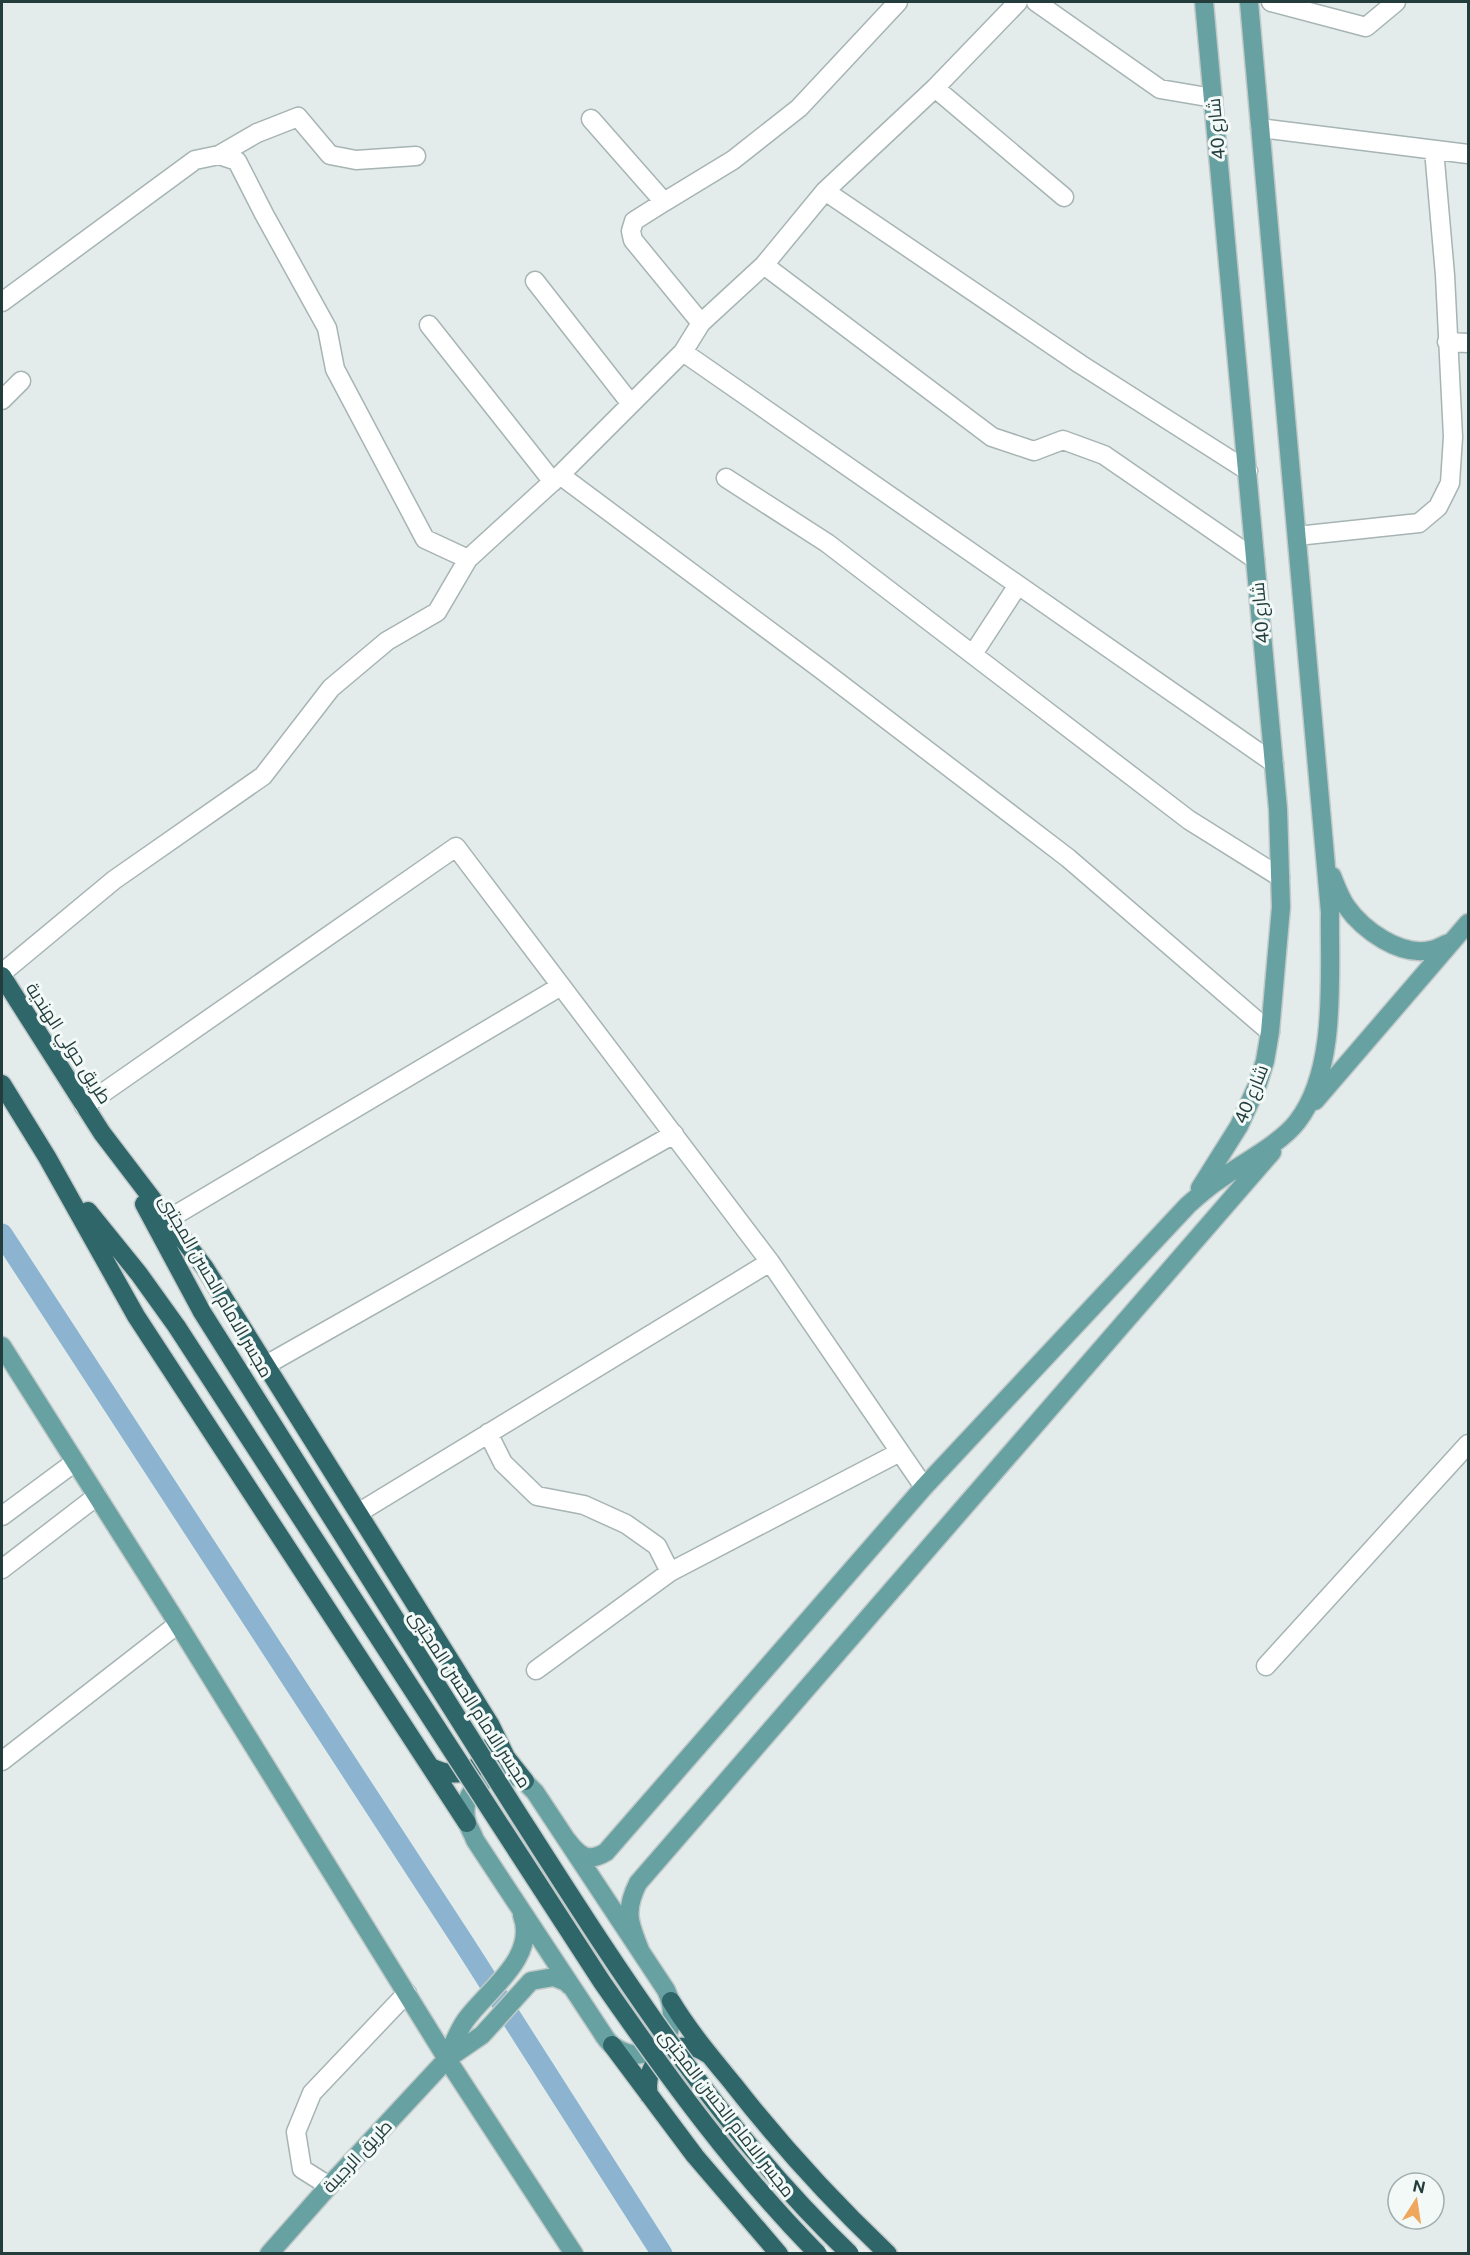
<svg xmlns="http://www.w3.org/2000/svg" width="1470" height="2255" viewBox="0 0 1470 2255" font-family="'Public Sans',Cairo,sans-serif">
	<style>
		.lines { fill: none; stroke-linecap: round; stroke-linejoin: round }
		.canal { stroke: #8cb4d0; stroke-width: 21 }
		.minor-casing { stroke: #a6b4b3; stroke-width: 21 }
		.major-casing { stroke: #c1c9c9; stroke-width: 21 }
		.highway-casing { stroke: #c1c9c9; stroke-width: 21 }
		.minor { stroke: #fff; stroke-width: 18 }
		.major { stroke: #68a1a1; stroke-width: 18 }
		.highway { stroke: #2f6669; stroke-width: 18 }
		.highway-bridge-casing { stroke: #c1c9c9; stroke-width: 21; stroke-linecap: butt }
		.highway-bridge { stroke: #2f6669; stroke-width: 18 }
		.labels { text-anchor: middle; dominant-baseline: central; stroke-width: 6; stroke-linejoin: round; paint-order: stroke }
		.street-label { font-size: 18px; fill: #233d3d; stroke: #f3f9f7 }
	</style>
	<rect width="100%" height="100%" fill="#e3ecea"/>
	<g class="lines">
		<path class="canal" d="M2 1234 465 1945 662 2254"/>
		<g class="minor-casing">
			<path id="minor" d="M1036 2 1160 89 1213 98
				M1271 2 1366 27 1396 2
				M935 88 1064 197
				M591 119 664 202 733 160 799 108 898 2
				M1260 128 1468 154
				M219 155 257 133 298 117 330 155 356 160 416 156
				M825 191 1080 364 1248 471
				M664 202 634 221 631 231 633 240 701 323
				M764 265 992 437 1034 451 1063 440 1104 455 1255 559
				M535 281 631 404
				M2 302 195 160 219 155 237 161 264 214 327 328 335 369 425 539 468 559
				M429 325 553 482
				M1447 342 1468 343
				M683 352 1274 763
				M2 400 21 381
				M560 475 822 670 1068 858 1270 1032
				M726 478 827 543 1189 820 1280 877
				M1297 536 1419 523 1438 507 1450 483 1453 437 1445 275 1434 150
				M973 654 1018 585
				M2 973 114 880 263 776 331 688 387 641 437 612 468 559 560 475 683 352 701 323 764 265 825 191 935 88 1018 2
				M84 1106 456 847 770 1262 924 1487
				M167 1220 561 986
				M266 1365 674 1134
				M488 1433 503 1463 537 1496 584 1505 626 1524 657 1546 670 1572
				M358 1513 770 1262
				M2 1516 75 1462
				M2 1569 97 1496
				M1266 1666 1468 1444
				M536 1670 670 1572 900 1452
				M2 1761 178 1624
				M329 2186 302 2169 296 2132 312 2093 407 1993"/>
		</g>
		<g class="major-casing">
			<path id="major" d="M1332 876C1336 886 1340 897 1346 906 1363 930 1400 957 1431 950 1437 949 1443 945 1449 943
				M1315 1101 1468 923
				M1200 1188 1239 1126 1257 1086 1265 1061 1270 1032 1281 907 1278 809 1204 2
				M2 1346 178 1624 447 2059 574 2254
				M507 1774 522 1779 535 1792 666 1990C686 2031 652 2073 613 2046 608 2042 604 2036 601 2031L475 1840C473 1834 469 1828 467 1822 459 1795 482 1775 507 1774Z
				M567 1840C579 1856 588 1863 606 1852L924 1487 1188 1205C1197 1197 1206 1189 1216 1182 1240 1164 1279 1145 1297 1122 1338 1070 1329 975 1330 912L1249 2
				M640 1950C629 1923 624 1911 638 1883L1272 1152
				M447 2059C452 2046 457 2033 465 2021 486 1991 538 1958 522 1915
				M269 2254 329 2186 447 2059 482 2035 531 1981 554 1977 566 1982 570 1986"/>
		</g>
		<g class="highway-casing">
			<path id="highway" d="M2 976 102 1133 205 1268 490 1724 506 1757 525 1781
				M2 1084 47 1157 136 1316 467 1823
				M144 1204 202 1312
				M88 1211 139 1274 177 1327
				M431 1767C454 1779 481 1775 489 1747
				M671 2001C689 2031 712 2058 734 2085 781 2145 832 2201 888 2254
				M612 2045 695 2156 779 2254
				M649 2095C642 2059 678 2032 709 2055"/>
		</g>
		<use href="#minor" class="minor"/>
		<use href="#major" class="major"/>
		<use href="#highway" class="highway"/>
		<g class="highway-bridge-casing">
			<path id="highway-bridge" d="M202 1312C305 1476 408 1640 512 1804 613 1962 713 2123 850 2254
				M177 1327 602 1982C668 2077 736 2171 818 2254"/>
		</g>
		<use href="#highway-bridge" class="highway-bridge"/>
	</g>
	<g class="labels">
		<g class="street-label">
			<text transform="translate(1216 129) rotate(-95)">شارع 40</text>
			<text transform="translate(1260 613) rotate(-95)">شارع 40</text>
			<text transform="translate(69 1043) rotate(57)">طريق حولي الهندية</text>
			<text transform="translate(1251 1094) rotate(-68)">شارع 40</text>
			<text transform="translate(216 1286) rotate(60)">مجسر الامام الحسن المجتبى</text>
			<text transform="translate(470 1699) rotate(57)">مجسر الامام الحسن المجتبى</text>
			<text transform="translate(727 2113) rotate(52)">مجسر الامام الحسن المجتبى</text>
			<text transform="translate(357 2156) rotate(-47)">طريق الرجيبة</text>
		</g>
	</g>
	<rect width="1470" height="2255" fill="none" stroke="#233d3d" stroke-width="6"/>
	<g transform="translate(1416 2201) rotate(12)"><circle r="28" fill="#f3f9f7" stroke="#a0aead" stroke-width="1.5"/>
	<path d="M0-4.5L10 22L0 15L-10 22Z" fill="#efa75e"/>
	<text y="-9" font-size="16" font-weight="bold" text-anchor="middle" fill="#233d3d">N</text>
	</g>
</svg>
